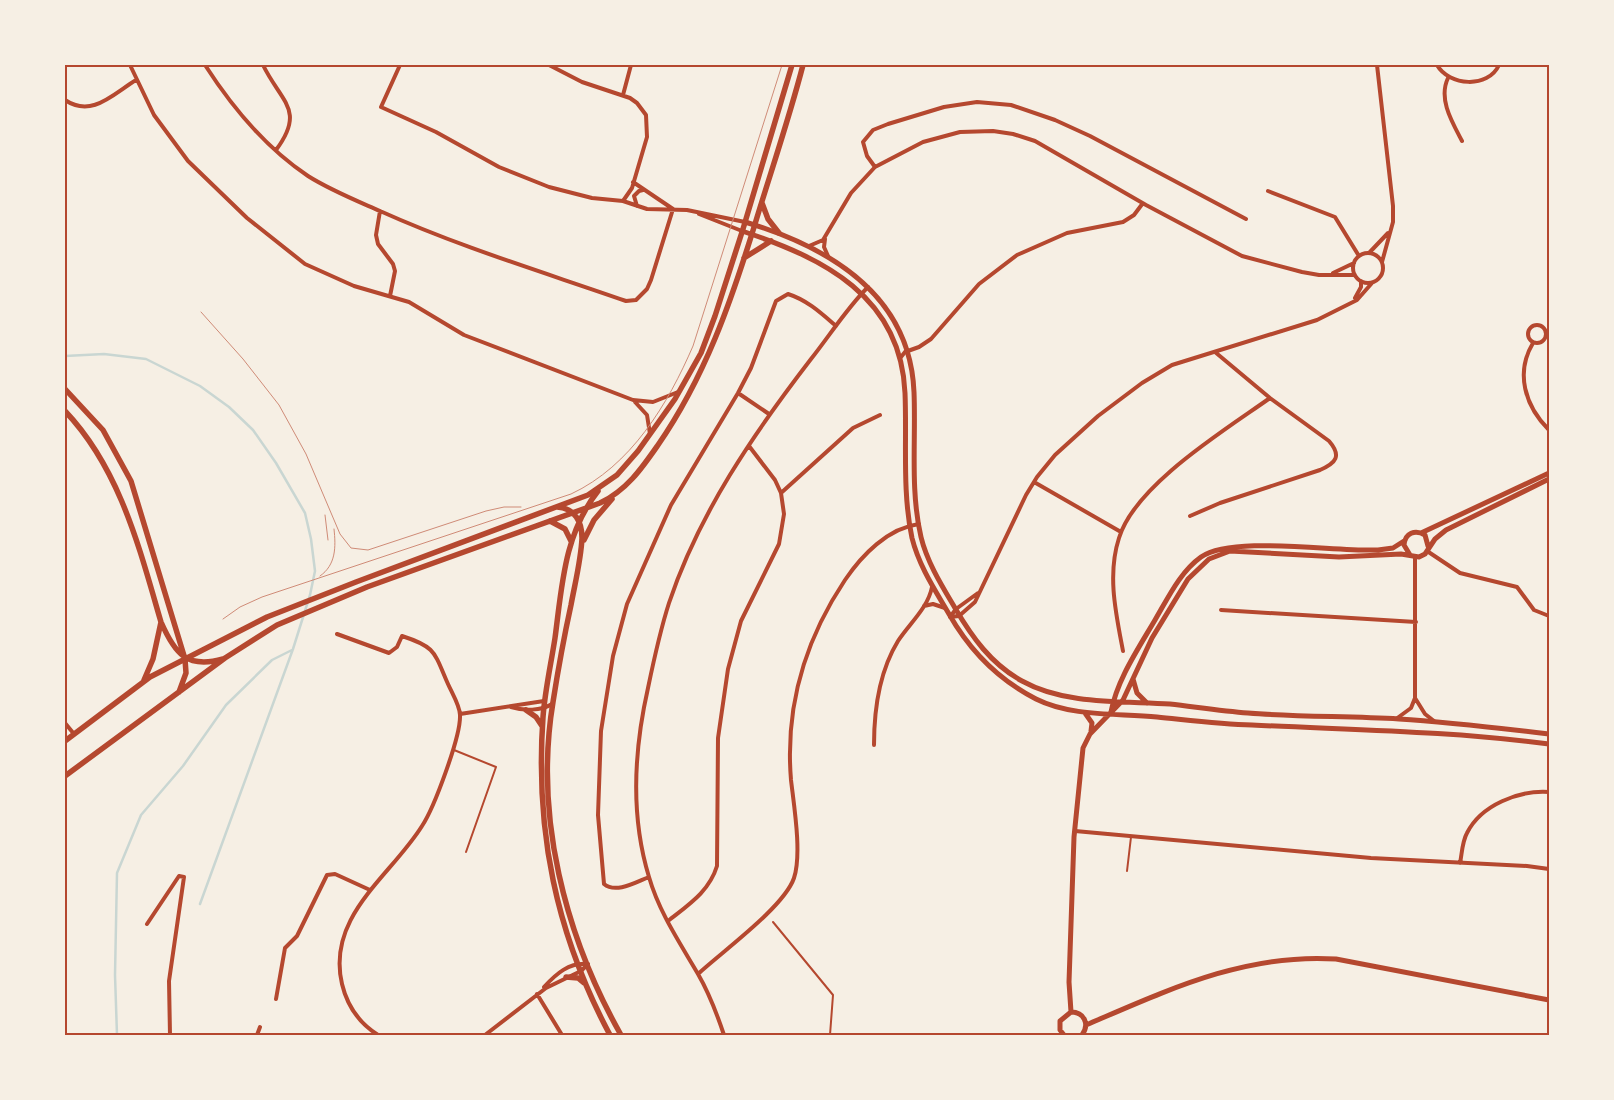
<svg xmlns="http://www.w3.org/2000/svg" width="1614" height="1100" viewBox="0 0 1614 1100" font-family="Poppins,sans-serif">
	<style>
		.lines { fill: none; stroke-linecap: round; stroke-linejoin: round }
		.stream { stroke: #c9d6d2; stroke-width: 2.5 }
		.service { stroke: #b5482f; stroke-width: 2 }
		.minor { stroke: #b5482f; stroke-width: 4 }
		.tertiary { stroke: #b5482f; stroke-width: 5 }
		.secondary { stroke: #b5482f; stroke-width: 5.5 }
		.tram { stroke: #cf8b77; stroke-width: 1 }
		.neatline { fill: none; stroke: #b5482f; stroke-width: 2 }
	</style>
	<rect width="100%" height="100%" fill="#f6efe4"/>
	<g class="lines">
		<path class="stream" d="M65 356 104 354 146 359 200 386 229 407 253 430 276 463 305 513 311 539 315 571 310 595 293 649 200 904
			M117 1035 115 975 117 873 141 815 183 766 226 705 272 660 292 650"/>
		<path class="service" d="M1074 65H1132
			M454 750 496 767 466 852
			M1127 871 1131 837
			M773 922 833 995 830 1035"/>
		<path class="minor" d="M130 65 154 115 188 161 247 218 305 264 354 286 409 302 464 335 633 400 653 402 678 392
			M205 65C232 107 266 148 308 176 330 190 355 200 380 211 460 247 543 272 626 301L636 300 647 289 651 280 673 209
			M263 65C281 102 306 110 276 150
			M400 65 381 107 436 132 499 167 549 187 592 198 623 201 647 209 687 210 745 222
			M549 65 582 82 630 98 637 103 646 115 647 137 632 188 623 201
			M1377 65 1393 206V222L1382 262
			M1437 65C1449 86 1488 89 1499 65
			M1448 78C1438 99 1452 122 1462 141
			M623 95 631 65
			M65 100C92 118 113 94 136 80
			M875 167 867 156 863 142 873 130 888 124 944 107 977 102 1011 105 1055 120 1090 136 1246 219
			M633 182 673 209
			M1268 191 1335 217 1359 256
			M637 206 634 196 639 191 643 190
			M380 211 376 235 378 244 393 264 395 271 390 296
			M699 214 742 231
			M825 239 824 247 828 256
			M809 246 823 240 851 193 875 167 923 142 960 132 993 131 1013 134 1035 141 1146 205 1242 256 1302 272 1319 275H1355
			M1369 253 1388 233
			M1353 268a15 15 0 1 1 30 0a15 15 0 1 1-30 0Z
			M1333 273 1354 263
			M1355 298 1361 287V281
			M1528 334a9 9 0 1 1 18 0a9 9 0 1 1-18 0Z
			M1533 343C1515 373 1525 406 1549 430
			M901 357 905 352 919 347 931 339 979 284 1017 255 1067 233 1123 222 1134 215 1143 203
			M738 393 769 414
			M635 402 647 415 650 434
			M1034 482 1121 532
			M781 493 853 428 880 415
			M1190 516 1220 503 1320 470C1336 463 1342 456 1329 441L1270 398 1215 352
			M1427 551 1460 573 1517 587 1534 610 1549 616
			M924 606 933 604 945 608
			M1221 610 1416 622
			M950 617 959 616 975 602 1026 495 1037 477 1055 455 1098 416 1142 383 1172 365 1317 320 1357 300 1372 283
			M950 617 956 609 978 593
			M337 634 389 653 397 647 402 636C436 647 434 652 448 684 452 693 460 706 460 715 461 736 434 808 422 826 391 876 326 916 342 984 347 1005 359 1023 378 1035
			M1123 651C1116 614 1107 575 1119 538 1135 485 1225 430 1270 398
			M1415 698 1425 714 1434 721
			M511 707C524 711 541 711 552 704
			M460 714 544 701
			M1396 719 1411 708 1415 698V557
			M65 723 74 734
			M874 745C874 710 879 672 898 641 909 624 928 608 932 587
			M1075 831 1371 858 1527 866 1549 869
			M1460 863C1462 854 1462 842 1467 833 1481 805 1519 790 1549 792
			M649 877C636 882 616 894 604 884L598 815 601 731 613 656 627 604 671 505 738 393 751 368 776 301 788 294C807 300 821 313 836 326
			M668 921C688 905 709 892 717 866L718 738 728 669 741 621 779 544 784 514 781 493 775 480 749 446
			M147 924 179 876 184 877 169 981 170 1035
			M698 974C723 951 784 907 794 878 802 854 794 806 791 780 785 708 805 640 845 580 862 555 888 528 919 524
			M544 987C556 974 569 962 588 964
			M537 994 562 1035
			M276 999 285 948 297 936 327 875 335 874 370 890
			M257 1035 260 1027
			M485 1035 546 988 581 971 588 964
			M724 1035C717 1014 709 993 698 974 680 943 659 912 649 877 630 815 634 750 648 688 654 659 660 631 669 603 699 513 754 433 811 359 830 335 847 308 868 287"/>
		<path class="tertiary" d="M745 222C829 247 910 295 914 392 916 440 910 490 921 537 927 562 942 586 955 608 972 637 991 664 1022 681 1065 705 1121 701 1170 704 1196 707 1222 711 1248 713 1298 717 1348 716 1399 719 1449 722 1499 728 1549 734
			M742 231C823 258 901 296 905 393 907 441 902 491 912 538 919 566 935 590 949 614 970 651 997 679 1036 699 1072 717 1117 713 1157 717 1188 720 1220 724 1252 725 1351 730 1450 731 1549 744
			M1421 533 1549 473
			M1410 555 1404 545C1405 533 1415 529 1425 535L1428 546
			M1133 679 1137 693 1147 703
			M1111 712C1117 680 1138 649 1155 620 1168 598 1180 572 1201 557 1233 535 1335 552 1378 550L1393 548 1404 541
			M1085 713 1092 723 1091 731
			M1071 1012 1069 982 1074 837 1083 748 1090 734 1123 700 1152 638 1188 579 1209 559 1230 551 1339 557 1401 554 1419 557 1425 554 1435 539 1446 530 1549 479
			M1086 1025C1168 990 1245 953 1336 959L1549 1000
			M1064 1035 1060 1030V1021L1071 1012C1084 1012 1090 1024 1082 1035"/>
		<path class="secondary" d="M762 203 768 219 779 233
			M744 258 771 241
			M65 389 103 430 131 481 185 659 186 673 179 692
			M65 411C120 469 139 547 161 622 175 654 187 669 223 659
			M598 491C564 534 562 586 555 638 551 664 545 690 543 717 535 831 556 934 610 1035
			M557 507C575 508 582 522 582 538 581 560 575 583 571 605 564 637 558 670 553 702 534 816 565 936 621 1035
			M550 521 565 529 571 541
			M584 540 594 520 612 499
			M144 680 153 659 161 622
			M526 710 536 717 542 726
			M65 741 150 677 267 617 356 582 588 495 617 475 638 451 675 399 701 353 715 316 743 229 792 65
			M65 776 225 658 277 625 367 587 600 503C627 490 642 468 658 445 705 377 731 302 755 224 771 171 789 119 803 65
			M566 977 578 978 584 983"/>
		<path class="tram" d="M201 312 243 359 279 405 306 454 340 534 351 548 368 550 486 511 504 507H521
			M325 515 328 540
			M320 576C336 565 336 547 334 529
			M223 619 240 607 262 597 571 494C631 466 668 404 693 346L782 65"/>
	</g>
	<rect width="1614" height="1100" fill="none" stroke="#f6efe4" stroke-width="132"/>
	<rect x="66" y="66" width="1482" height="968" class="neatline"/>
</svg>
